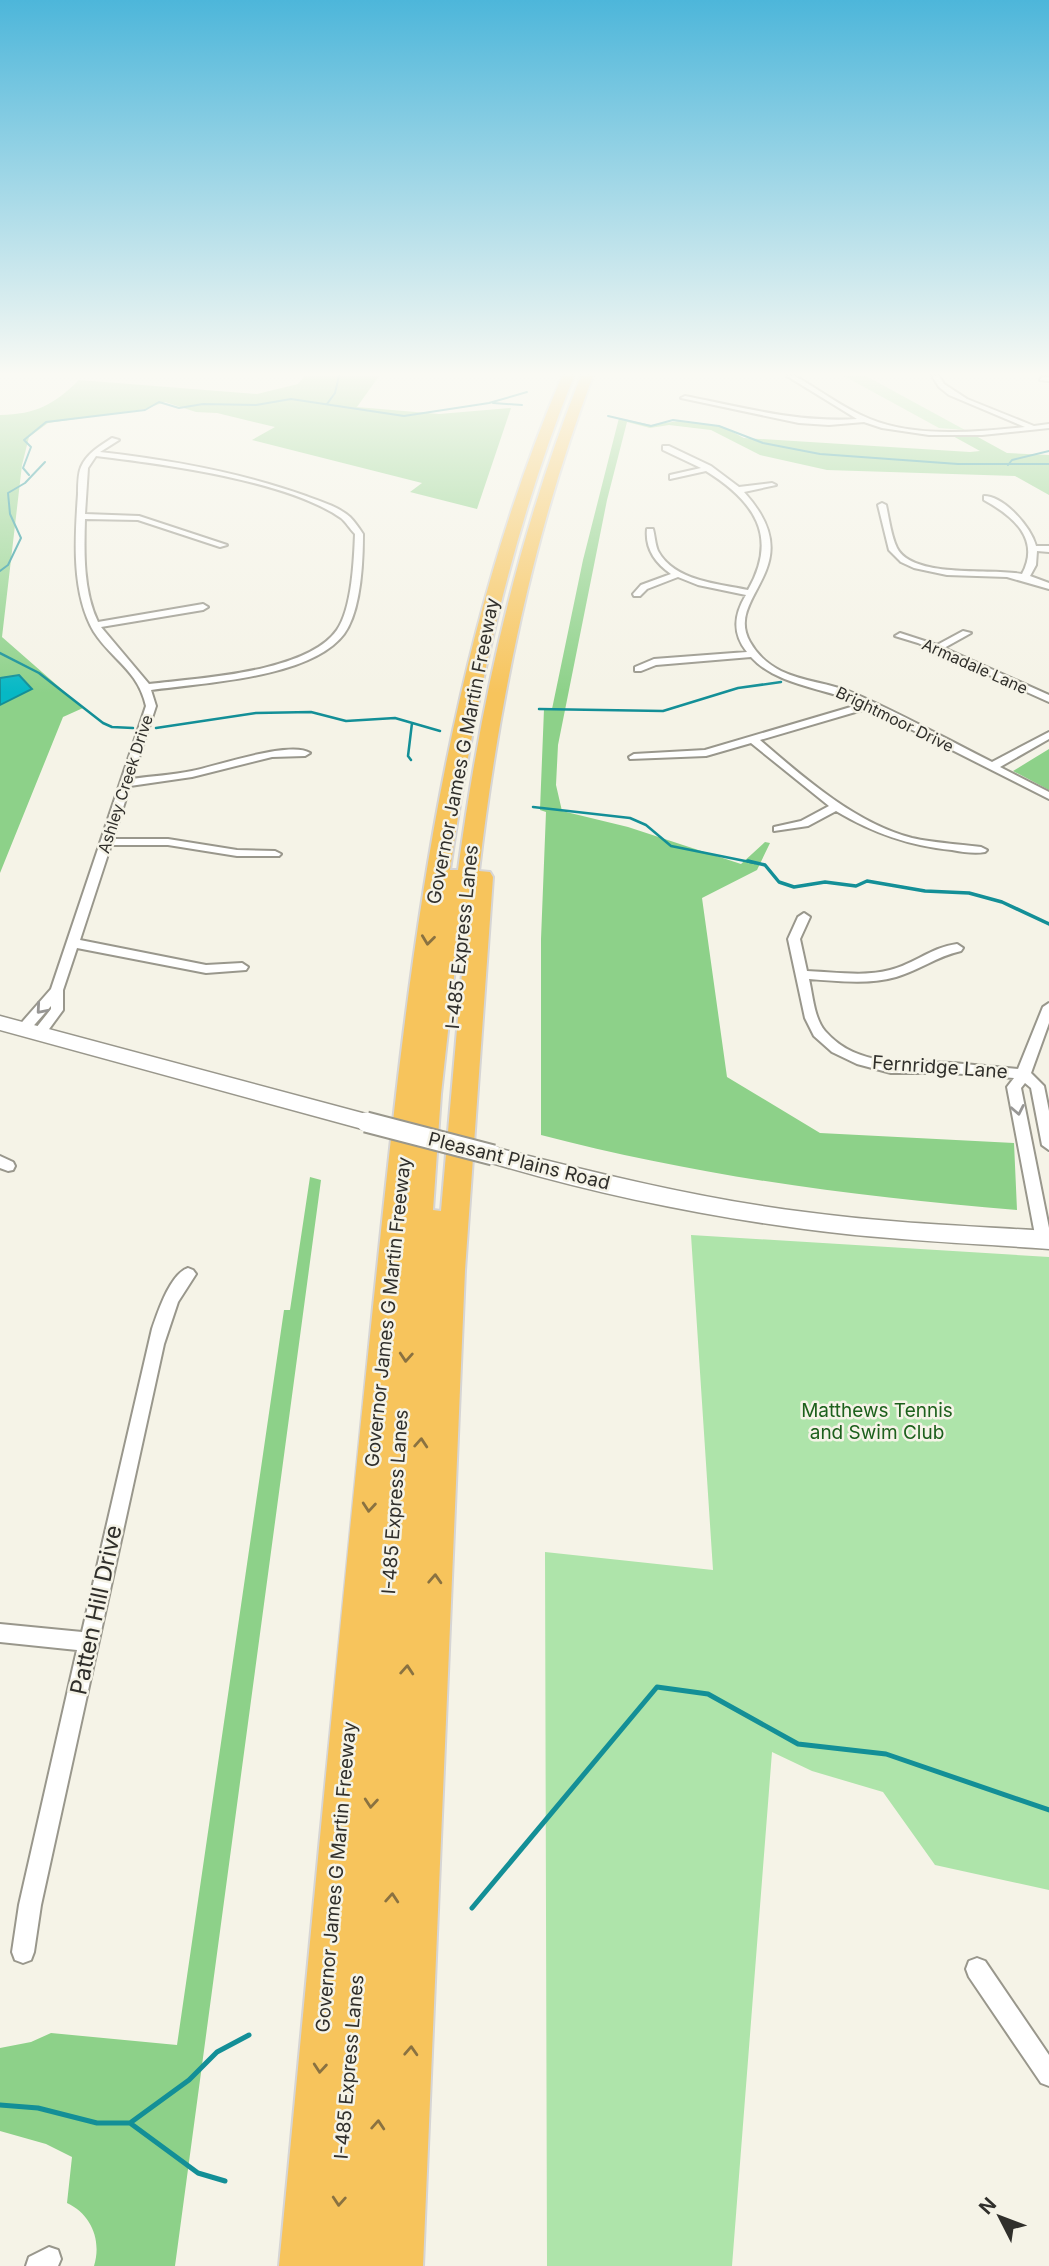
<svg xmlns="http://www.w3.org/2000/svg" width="1049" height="2266" viewBox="0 0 1049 2266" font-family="Inter,sans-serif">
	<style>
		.green { fill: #aee4aa }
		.forest { fill: #8dd189 }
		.water { fill: #06b8c5; stroke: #138f97; stroke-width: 2 }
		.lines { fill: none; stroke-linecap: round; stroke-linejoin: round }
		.stream-far3 { stroke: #138f97; stroke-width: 2 }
		.stream-far2 { stroke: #138f97; stroke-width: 2.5 }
		.stream-far1 { stroke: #138f97; stroke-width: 3.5 }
		.stream { stroke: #138f97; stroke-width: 5 }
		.street-casing { stroke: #99978c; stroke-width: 4 }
		.secondary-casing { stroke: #99978c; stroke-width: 3 }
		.highway-casing { stroke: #d6d5d5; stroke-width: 4 }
		.street { fill: #fff; fill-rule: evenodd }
		.secondary { fill: #fff; fill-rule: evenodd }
		.highway { fill: #f7c45c; fill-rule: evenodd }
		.secondary-bridge-casing { stroke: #99978c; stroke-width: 23; stroke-linecap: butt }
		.secondary-bridge { stroke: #fff; stroke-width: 19 }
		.oneway { stroke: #8a7241 }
		.oneway2 { stroke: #989795 }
		.labels { text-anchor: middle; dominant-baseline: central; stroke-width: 5; stroke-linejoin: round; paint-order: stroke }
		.far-street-label { font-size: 16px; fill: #302f2b; stroke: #f5f3e7 }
		.street-label { font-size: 19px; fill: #302f2b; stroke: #f5f3e7 }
		.park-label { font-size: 19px; fill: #1d601c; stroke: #f5f3e7 }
		.near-street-label { font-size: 23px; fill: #302f2b; stroke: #f5f3e7 }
	</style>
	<rect width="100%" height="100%" fill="#f5f3e7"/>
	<path class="green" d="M844 376H866L965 430 939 428Z
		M691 1235 1049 1257V1890L935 1865 883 1792 812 1771 772 1752 732 2266H547L545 1552 713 1570Z"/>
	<path class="forest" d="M305 376H379L357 407 439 414 511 408 477 509 410 492 422 483 252 440 275 427 217 413 196 412 165 402 145 409 48 423 29 437 22 465 2 637 83 708 63 717 0 873V705L32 688 19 675 0 678V415C37 414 53 405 79 380L257 394 298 384Z
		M619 418 651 425 679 421 721 426 744 438 970 452 980 451 951 435 976 436 1007 453 1049 455V495L1015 476 827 470 760 455 711 430 669 425 650 428 627 422 607 500 558 745 556 785 562 811 628 827 741 864 765 842 770 843 757 870 702 898 727 1077 820 1133 1014 1143 1017 1210C856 1197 698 1176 541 1135V939L546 812 540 810 544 709H552L583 560Z
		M1049 749V790L1013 771Z
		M310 1177 321 1180 175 2266H94C102 2240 91 2214 67 2203L72 2157 46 2144 0 2131V2048L31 2042 51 2033 177 2045 284 1310H290Z"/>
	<path class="water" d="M19 675 32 689 0 705V678Z"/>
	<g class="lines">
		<path class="stream-far3" d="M493 403 522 405
			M327 404 335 393 339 376
			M608 416 651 426 673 420 719 426 763 443 820 454 958 464H1049
			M1008 465 1012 460 1049 451
			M29 475 23 468 31 447 24 440 46 422 145 410 159 402 179 408 203 404 256 405 291 399 404 416 489 403 527 392
			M0 571 8 565 21 538 10 514 8 493 25 483 45 462"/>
		<path class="stream-far2" d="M0 653 39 673 103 723 112 727 133 728
			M539 709 663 711 738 688 781 682
			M156 728 256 713 311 712 346 721 395 718 440 731
			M411 760 408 756 412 723
			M533 807 630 818 646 825 671 846 755 863"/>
		<path class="stream-far1" d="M748 861 765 865 779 882 794 887 825 882 856 886 867 881 925 891 969 893 1002 902 1049 924"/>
		<path class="stream" d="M472 1908 657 1687 708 1694 798 1744 886 1754 1049 1810
			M0 2105 38 2108 97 2123H130L189 2080 217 2052 249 2035
			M130 2123 198 2173 225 2181"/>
		<g class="street-casing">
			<path id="street" d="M787 376H795C820 390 844 409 870 419 917 438 976 432 1025 427L949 395 939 387 932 376H939L944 384 967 399 1034 426 1049 424V428L982 435H929L882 428 864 422 829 425 799 423 681 398 685 396C742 407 798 423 857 419Z
				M1042 377H1049V381L1040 380Z
				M112 438 119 440 100 452C170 460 240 472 306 496 320 501 339 507 350 517 355 522 359 528 363 534 363 561 361 611 344 634 311 678 203 683 151 690L156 706 132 779C152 776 173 775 192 771 217 766 291 740 310 753L305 756 272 757 192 777 130 786 113 839H168L237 850 275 851 281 854 279 856H237L168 845H111L80 940 206 965 242 963 248 967 246 970 206 973 77 948 63 990V1010L44 1036 39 1037 32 1033 51 1009V1006L28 1032H18L16 1029 51 989 146 706C138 670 112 660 94 632 71 593 75 537 78 494 78 486 78 474 81 467 87 453 100 446 112 438ZM96 456C162 464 286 480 341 518 346 522 350 529 355 534 354 560 352 608 337 630 307 673 198 678 149 684L101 627 203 610 208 607 203 604 98 622C83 591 84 552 85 519L138 520 220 547 227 545 139 516 85 514 88 468Z
				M663 446H669L711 466 739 487 772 483 776 485 744 492C813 568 723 595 750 642 757 655 769 665 781 671 804 682 830 683 853 693 900 713 946 739 992 762L1049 732V739L1000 767 1049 792V799L869 708 760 740C804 778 855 823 912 838 934 843 958 844 981 847L987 850 985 852C974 854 962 852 952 850 909 846 873 833 836 811L808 826 774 831V827L801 821 829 806 751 743 706 756 630 759 629 757 634 754 705 750 861 704C826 688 777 686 751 657L656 665 641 671H635V667L654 659 747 652C732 633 734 615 746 595L698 585 678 577 647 589 640 596H634L633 594 641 585 671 574C655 563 645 548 647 529H653C655 536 655 544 658 551 674 581 719 584 748 590 779 536 754 501 706 471L670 479V475L701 468 663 450Z
				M984 496C1004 496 1031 527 1036 546H1049V552L1037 551 1036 565 1030 576 1049 583V589L1007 577 947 575 914 568 901 562 889 550 878 505 882 503 886 505C889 518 891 536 897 548 913 579 992 568 1022 574 1041 539 1013 516 984 500Z
				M963 631 971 633 944 648 1049 695V702L918 643 895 636 900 633 937 645Z
				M804 913 810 917 800 939 807 971C834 972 864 977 890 970 914 964 932 947 957 944L963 948 961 951C935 957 920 970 896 977 868 985 837 981 809 979 813 996 814 1018 825 1031 858 1069 908 1061 953 1063 974 1065 996 1067 1018 1069L1043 1007 1049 1003V1023L1031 1073 1044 1086 1049 1111V1150L1042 1145 1031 1088 1025 1083 1021 1088 1049 1228V1244H1039L1036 1240 1007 1087 1014 1078 951 1073H891L857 1064 832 1052 814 1036 805 1018 788 939 798 917Z
				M0 1156 13 1162 15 1166 13 1170 8 1171 0 1168Z
				M188 1268 193 1270 196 1274 178 1302 164 1344 41 1905 34 1952 31 1960 23 1963 15 1960 12 1952 19 1905 77 1650 0 1642V1624L82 1632 152 1329C158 1312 170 1274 188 1268Z
				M977 1958 985 1961 1049 2055V2086L1041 2083 969 1977 966 1969 969 1961Z
				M49 2247 58 2250 61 2259 58 2266H26L29 2257Z"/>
		</g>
		<g class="secondary-casing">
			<path id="secondary" d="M0 1016 366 1114 373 1117 376 1122 373 1127 366 1130 0 1030Z
				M493 1147C596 1173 700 1199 805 1212 886 1223 968 1226 1049 1231V1249C967 1243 885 1240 804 1229 697 1215 588 1192 485 1161L482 1155 485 1149Z"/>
		</g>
		<g class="highway-casing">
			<path id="highway" d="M562 376H574C510 534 474 702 450 870H458C481 700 517 536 581 376H593C532 536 499 701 479 871L490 872 493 877 465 1270 423 2266H279C310 1946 339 1627 373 1307 406 994 437 668 562 376ZM462 905H468L441 1211 433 1210 441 1094Z"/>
		</g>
		<use href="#street" class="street"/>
		<use href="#secondary" class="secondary"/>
		<use href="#highway" class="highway"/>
		<g class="secondary-bridge-casing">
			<path id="secondary-bridge" d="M366 1122 493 1155"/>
		</g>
		<use href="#secondary-bridge" class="secondary-bridge"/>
	</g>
	<defs><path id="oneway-chevron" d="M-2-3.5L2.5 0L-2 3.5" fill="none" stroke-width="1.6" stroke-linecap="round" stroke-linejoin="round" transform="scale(1.75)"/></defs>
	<g class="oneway">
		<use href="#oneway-chevron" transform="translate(428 940) rotate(97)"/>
		<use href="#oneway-chevron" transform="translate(406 1357) rotate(94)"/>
		<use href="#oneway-chevron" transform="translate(421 1443) rotate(-86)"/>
		<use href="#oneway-chevron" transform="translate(369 1507) rotate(95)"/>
		<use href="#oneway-chevron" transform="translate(435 1579) rotate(-87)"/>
		<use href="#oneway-chevron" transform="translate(407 1670) rotate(-86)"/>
		<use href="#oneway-chevron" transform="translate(371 1803) rotate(95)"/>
		<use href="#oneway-chevron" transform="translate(392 1898) rotate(-86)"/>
		<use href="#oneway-chevron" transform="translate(411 2051) rotate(-87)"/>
		<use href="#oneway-chevron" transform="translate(320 2068) rotate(95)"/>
		<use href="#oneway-chevron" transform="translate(378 2125) rotate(-86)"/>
		<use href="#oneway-chevron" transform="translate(339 2201) rotate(94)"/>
	</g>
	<g class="oneway2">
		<use href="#oneway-chevron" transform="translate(41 1009) rotate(131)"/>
		<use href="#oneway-chevron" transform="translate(1018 1110) rotate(79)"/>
	</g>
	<linearGradient id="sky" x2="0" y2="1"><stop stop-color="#4db6da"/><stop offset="0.54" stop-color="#fafaf4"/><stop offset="1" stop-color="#fafaf4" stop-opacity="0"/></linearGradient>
	<rect width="1049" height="693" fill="url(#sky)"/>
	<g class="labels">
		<g class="far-street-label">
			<text transform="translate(975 666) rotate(24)">Armadale Lane</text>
			<text transform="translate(895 719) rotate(26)">Brightmoor Drive</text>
			<text transform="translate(125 784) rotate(-72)">Ashley Creek Drive</text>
		</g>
		<g class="street-label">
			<text transform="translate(463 751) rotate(-79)">Governor James G Martin Freeway</text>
			<text transform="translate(462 937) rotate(-84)">I-485 Express Lanes</text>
			<text transform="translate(940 1067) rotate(4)">Fernridge Lane</text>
			<text transform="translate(519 1161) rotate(14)">Pleasant Plains Road</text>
			<text transform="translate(388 1312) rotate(-84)">Governor James G Martin Freeway</text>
			<text transform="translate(395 1502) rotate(-86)">I-485 Express Lanes</text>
			<text transform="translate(336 1877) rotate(-85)">Governor James G Martin Freeway</text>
			<text transform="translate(349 2067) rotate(-85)">I-485 Express Lanes</text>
		</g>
		<g class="park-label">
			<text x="877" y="1410">Matthews Tennis<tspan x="877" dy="22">and Swim Club</tspan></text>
		</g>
		<g class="near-street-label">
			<text transform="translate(96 1610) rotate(-78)">Patten Hill Drive</text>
		</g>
	</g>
	<g transform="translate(1000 2217) rotate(312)" stroke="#f5f3e7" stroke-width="5" paint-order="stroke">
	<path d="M0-5L12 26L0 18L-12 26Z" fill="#302f2b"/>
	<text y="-10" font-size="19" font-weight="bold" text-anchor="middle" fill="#302f2b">N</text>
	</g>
</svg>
